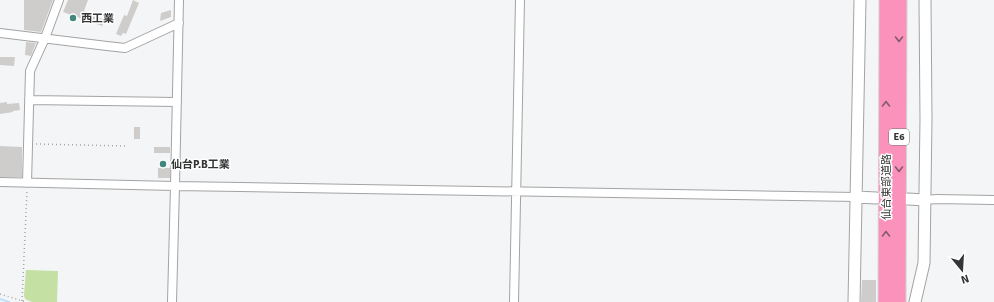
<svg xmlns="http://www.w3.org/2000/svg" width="994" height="302" viewBox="0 0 994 302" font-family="Signika,'Noto Sans JP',sans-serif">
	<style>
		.green { fill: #c4e0a3 }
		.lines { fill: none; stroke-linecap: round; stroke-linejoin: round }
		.stream { stroke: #bde1fc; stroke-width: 2 }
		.building { fill: #cecdcc }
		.minor-casing { stroke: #a2a3a4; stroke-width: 10 }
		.tertiary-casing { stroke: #a2a3a4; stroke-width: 13 }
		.motorway-casing { stroke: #d2d3d3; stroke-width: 17 }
		.path { stroke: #a4a5a5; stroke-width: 1.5; stroke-dasharray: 1 3; stroke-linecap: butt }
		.minor { stroke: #fff; stroke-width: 8 }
		.tertiary { stroke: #fff; stroke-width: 11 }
		.motorway { stroke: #fb92bc; stroke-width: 15 }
		.oneway { stroke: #845a6b }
		.poi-dot { fill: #41877d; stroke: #fff; stroke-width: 1.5 }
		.labels { text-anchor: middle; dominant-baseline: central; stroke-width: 3; stroke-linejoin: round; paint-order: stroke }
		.shield { fill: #fff; stroke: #717272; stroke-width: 1 }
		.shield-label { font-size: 10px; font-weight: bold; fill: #343535 }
		.poi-label { font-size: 11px; font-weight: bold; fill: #343535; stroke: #fff; text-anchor: start }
		.street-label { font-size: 11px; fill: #343535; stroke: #fff }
	</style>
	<rect width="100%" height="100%" fill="#f4f5f6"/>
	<path class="green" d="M26 270 58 271 57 302H32L25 299 24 295Z"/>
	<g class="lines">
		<path class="stream" d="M0 299 9 302"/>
	</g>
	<path class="building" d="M24 0H53L41 32 24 30Z
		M68 0H88L84 11 105 20 102 26 63 12Z
		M133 0 139 3 126 34 123 33 121 36 116 34 124 15 127 16Z
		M171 10V17L160 21 161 13Z
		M26 42 36 43 31 56 25 55Z
		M0 57H15L14 66 0 65Z
		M7 102V104L19 103 20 110 13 111V112L0 114V103Z
		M134 127H140V139H134Z
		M0 146 22 147V177H0Z
		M154 147H170V153H154Z
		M158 168H170V178H158Z
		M862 280H876V302H861Z"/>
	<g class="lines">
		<g class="minor-casing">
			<path id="minor" d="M0 33 107 46 125 48 179 23
				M29 100 177 102
				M0 182 175 186 179 0
				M27 183 30 71 45 38 59 0
				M925 200 937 199 994 200
				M172 302 175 186 857 197
				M514 302 520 0"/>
		</g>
		<g class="tertiary-casing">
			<path id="tertiary" d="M857 197 876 198
				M908 199 925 200
				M854 302 860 0
				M915 302 924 263 926 119 925 0"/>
		</g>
		<g class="motorway-casing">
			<path id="motorway" d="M886 302 887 0
				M898 302 899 0"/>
		</g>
		<path class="path" d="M36 144 126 146
			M0 294 26 302
			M22 301 27 191"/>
		<use href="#minor" class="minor"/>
		<use href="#tertiary" class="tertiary"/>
		<use href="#motorway" class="motorway"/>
	</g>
	<defs><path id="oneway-chevron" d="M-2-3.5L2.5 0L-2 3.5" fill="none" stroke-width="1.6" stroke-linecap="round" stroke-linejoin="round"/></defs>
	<g class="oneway">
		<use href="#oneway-chevron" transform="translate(899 39) rotate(90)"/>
		<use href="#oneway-chevron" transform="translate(886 104) rotate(-90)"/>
		<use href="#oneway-chevron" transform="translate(899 169) rotate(90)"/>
		<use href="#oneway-chevron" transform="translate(886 234) rotate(-90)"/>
	</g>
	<g class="poi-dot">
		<circle cx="73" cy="18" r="4"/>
		<circle cx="163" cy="164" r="4"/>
	</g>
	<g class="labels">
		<rect class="shield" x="889" y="129" width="20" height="16" rx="3"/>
		<g class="shield-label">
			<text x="899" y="137">E6</text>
		</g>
		<g class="poi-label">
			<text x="81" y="18">西工業</text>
			<text x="171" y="164">仙台P.B工業</text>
		</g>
		<g class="street-label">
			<text transform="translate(886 187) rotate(-90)">仙台東部道路</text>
		</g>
	</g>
	<g transform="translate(962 270) rotate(162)" stroke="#ffffff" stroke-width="3" paint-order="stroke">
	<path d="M0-3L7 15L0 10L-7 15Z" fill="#343535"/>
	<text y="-6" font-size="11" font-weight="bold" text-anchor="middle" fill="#343535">N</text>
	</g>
</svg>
